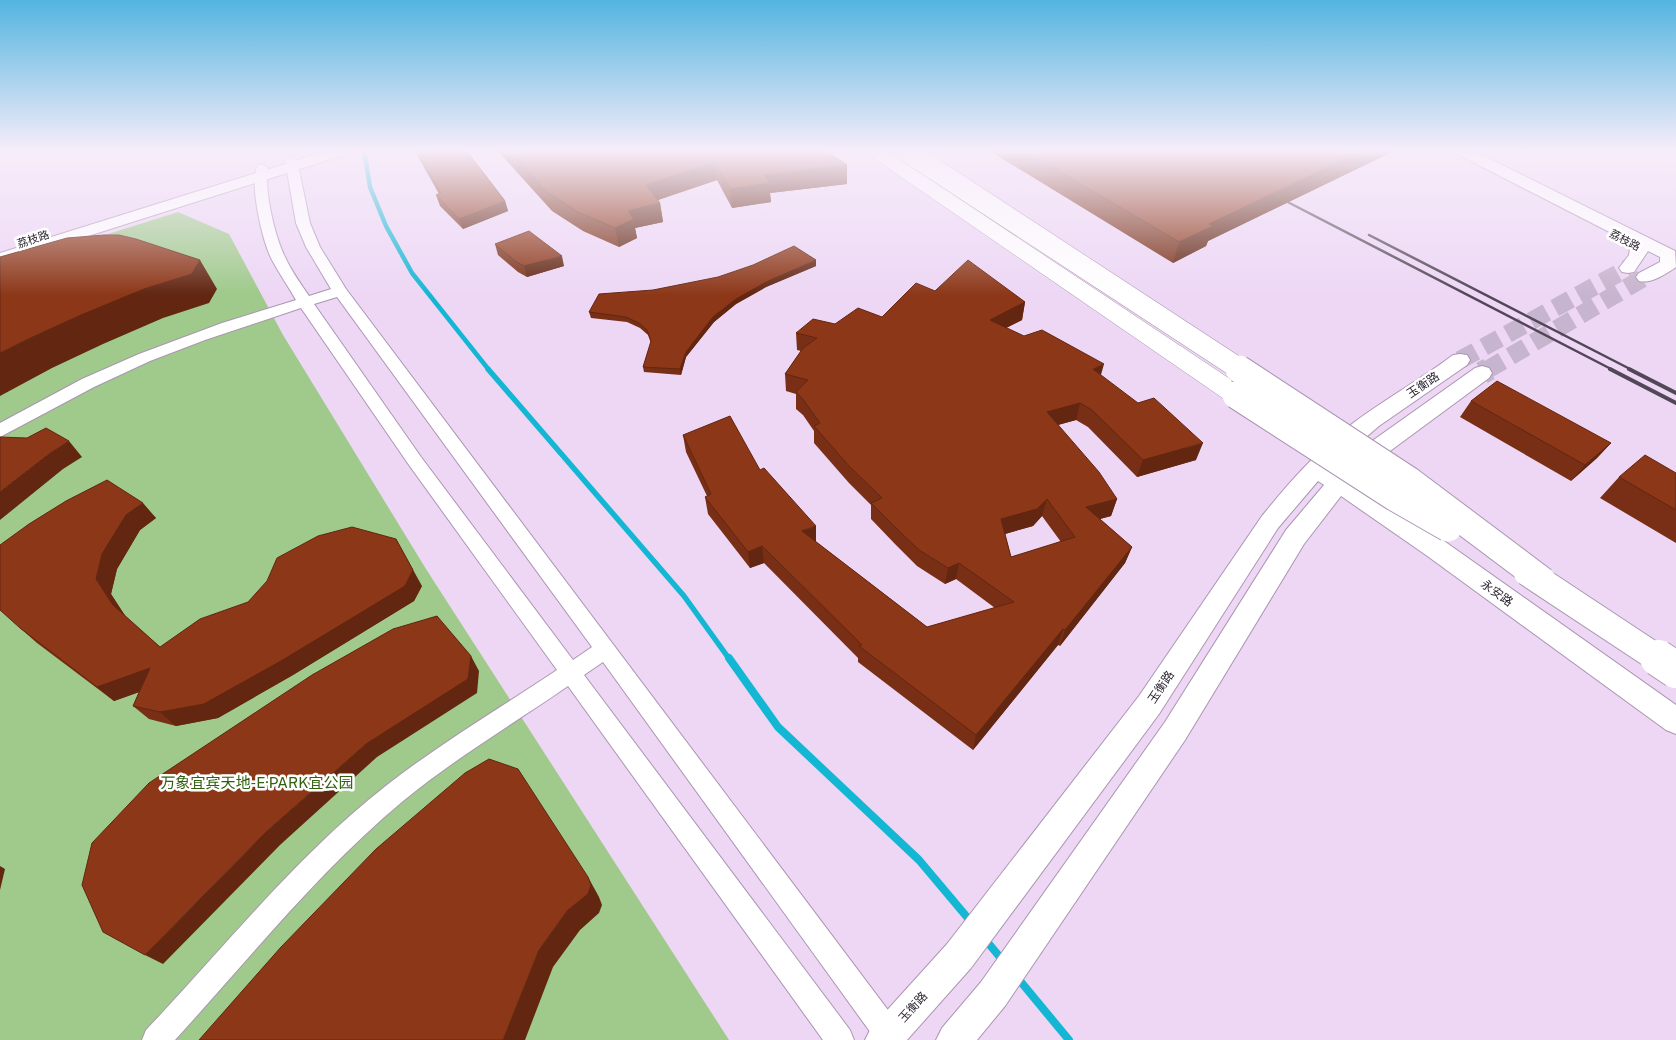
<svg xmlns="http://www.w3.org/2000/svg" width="1676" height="1040" viewBox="0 0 1676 1040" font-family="'Public Sans','Noto Sans SC',sans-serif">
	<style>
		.green { fill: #9fca8b }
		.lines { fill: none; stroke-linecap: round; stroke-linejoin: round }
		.stream-far2 { stroke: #14b7d3; stroke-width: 4.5 }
		.stream-far1 { stroke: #14b7d3; stroke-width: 5.5 }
		.stream { stroke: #14b7d3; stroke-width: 8 }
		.tertiary-tunnel-far1 { stroke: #c7b4ce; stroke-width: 18; stroke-dasharray: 18 9; stroke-linecap: butt }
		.tertiary-tunnel { stroke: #c7b4ce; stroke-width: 23; stroke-dasharray: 23 12; stroke-linecap: butt }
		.minor-casing { stroke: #aa95b1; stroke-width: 2 }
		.tertiary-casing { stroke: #aa95b1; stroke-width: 2 }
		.secondary-casing { stroke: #aa95b1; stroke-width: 1 }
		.minor { fill: #fff; fill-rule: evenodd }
		.tertiary { fill: #fff; fill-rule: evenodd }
		.secondary { fill: #fff; fill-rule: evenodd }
		.rail-far1 { stroke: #524756; stroke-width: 2.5 }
		.rail { stroke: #524756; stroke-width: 4 }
		.secondary-bridge-far2-casing { stroke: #aa95b1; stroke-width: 22; stroke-linecap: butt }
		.secondary-bridge-far1-casing { stroke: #aa95b1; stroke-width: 29; stroke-linecap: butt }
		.secondary-bridge-casing { stroke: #aa95b1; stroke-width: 38; stroke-linecap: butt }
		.secondary-bridge-far2 { stroke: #fff; stroke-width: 21 }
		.secondary-bridge-far1 { stroke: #fff; stroke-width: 27 }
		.secondary-bridge { stroke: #fff; stroke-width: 36 }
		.wall { fill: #782f15; fill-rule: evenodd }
		.shaded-wall { fill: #622611 }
		.building { fill: #8c3718; stroke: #622611; fill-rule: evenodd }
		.labels { text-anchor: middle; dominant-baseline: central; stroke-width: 5; stroke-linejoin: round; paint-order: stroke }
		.far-street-label { font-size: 11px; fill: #2f2732; stroke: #fff }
		.street-label { font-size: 12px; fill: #2f2732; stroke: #fff }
		.near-park-label { font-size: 15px; fill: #30610d; stroke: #fff }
	</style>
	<rect width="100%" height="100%" fill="#edd7f5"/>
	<path class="green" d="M178 212 229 234 283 335 426 569 729 1040H0V268Z"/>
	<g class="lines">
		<path class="stream-far2" d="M361 150 365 156 370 187 386 226 412 273 489 370"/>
		<path class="stream-far1" d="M488 369 684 596 730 660"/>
		<path class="stream" d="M729 658 778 727 919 860 972 923
			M984 938 1004 962
			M1016 976 1069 1040"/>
		<path class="tertiary-tunnel-far1" d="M1460 360 1628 268
			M1487 370 1645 277"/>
		<path class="tertiary-tunnel" d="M1482 373 1489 369"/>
		<g class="minor-casing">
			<path id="minor" d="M291 156 297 160 310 223 320 247 346 289 903 1030 907 1040H876L603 662 584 675 850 1030 854 1040H823L568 686C513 724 454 759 403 801 318 872 249 959 175 1040H142L146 1030C225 947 296 856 387 785 441 743 500 708 557 670L409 465 301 308 205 340 150 361 94 387 0 437V423L82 379 139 354 222 323 296 300C288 286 279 273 272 260 263 243 248 182 258 165L262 164 268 168C264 191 275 238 286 259 292 272 301 284 309 296L331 289 306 247 296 223 285 160ZM337 297 592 647 573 660 421 457 314 304Z"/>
		</g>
		<g class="tertiary-casing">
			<path id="tertiary" d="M330 150H353L350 153 0 264V253Z
				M1452 150H1472L1675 251 1676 267C1666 274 1651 284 1639 281L1636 277 1639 273 1660 262V257L1648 251 1634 272 1628 273 1622 272 1619 268 1629 255 1631 243 1455 153Z
				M1460 354 1467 355 1470 360 1467 365 1379 426 1330 468 1337 471 1351 456 1475 368 1482 366 1489 368 1492 373 1489 378 1367 468 1354 482 1444 541 1676 705V734L1666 730 1426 555 1341 496 1304 544 1185 740 1005 1006 977 1040H936L942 1028 981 982 1165 722 1286 530 1324 485 1318 481 1278 528 1159 714 971 968 907 1040H865L871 1028 947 944 1139 696 1262 516C1288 484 1315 453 1348 427 1381 401 1419 381 1453 355Z"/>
		</g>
		<g class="secondary-casing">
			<path id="secondary" d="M865 150H886L1245 389 1248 395 1245 401 1236 403 1227 401 868 154Z"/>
		</g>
		<use href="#minor" class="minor"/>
		<use href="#tertiary" class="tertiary"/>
		<use href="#secondary" class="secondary"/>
		<path class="rail-far1" d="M1276 196 1613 370
			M1369 235 1632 370"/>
		<path class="rail" d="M1610 369 1676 403
			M1629 369 1676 393"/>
		<g class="secondary-bridge-far2-casing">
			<path id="secondary-bridge-far2" d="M905 150 1241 370"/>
		</g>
		<g class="secondary-bridge-far1-casing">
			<path id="secondary-bridge-far1" d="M1239 369 1410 481 1543 581
				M1236 395 1394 497 1448 528
				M1527 572 1660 660"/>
		</g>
		<g class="secondary-bridge-casing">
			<path id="secondary-bridge" d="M1658 658 1676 670"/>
		</g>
		<use href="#secondary-bridge-far2" class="secondary-bridge-far2"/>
		<use href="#secondary-bridge-far1" class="secondary-bridge-far1"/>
		<use href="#secondary-bridge" class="secondary-bridge"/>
	</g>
	<path class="wall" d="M415 150H466L505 201 508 211 463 229 440 206 436 195 439 194 417 155Z
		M497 150H825L847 184 770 193 771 202 732 208 717 180 658 200 660 203 663 222 635 228 637 238 619 247 583 231 552 211Z
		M988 150H1396L1208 241 1206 246 1173 263Z
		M495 244 564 266 527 277 518 272 498 255Z
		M816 266 766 287 736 304 714 322 686 357 681 375 644 372 643 367 651 343 648 335 640 328 627 322 591 318 589 312 653 290Z
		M935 291 1025 302 1022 320 1006 328 1101 375 1196 460 1137 477 1088 427 1076 420 1058 425 1117 499 1111 516 1100 519 1132 547 1125 563 1060 646 1058 645 973 750 858 662V658L764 563 750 568 708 514 705 497 707 496 686 452 683 435 760 470 816 542 927 627 995 608 956 579 945 584 917 566 895 544 871 519V505L849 483 814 443V431L803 415 796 409V394L786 391 785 374 801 351 797 350 796 333 835 324 882 317ZM1042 516 1061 542 1011 557 1005 534 1033 526Z
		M1471 401 1611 443 1597 458 1571 481 1460 417Z
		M1676 473V543L1600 498 1619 477Z
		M107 480 156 518 140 530 117 569 111 594 125 616 160 647 422 586 414 601 293 675 218 718 176 726 149 719 133 706 139 692 114 701 37 643 20 628Z"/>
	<path class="shaded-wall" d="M1364 150H1396L1208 241 1206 246 1173 263 1179 242 1209 224Z
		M715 162 717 180 649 203 646 185Z
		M847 165V184L770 193 771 202 732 208 730 189 765 175Z
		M505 201 508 211 463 229 459 219Z
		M660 203 663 222 635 228 637 238 619 247 615 228 628 211 631 210Z
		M562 256 564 266 527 277 524 266Z
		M200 260 217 289 209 303 163 318 103 344 52 368 0 396V353L28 339Z
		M816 260V266L766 287 736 304 714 322 686 357 681 375 680 369 686 352 713 317 736 299 766 282Z
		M1025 302 1022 320 988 337 990 320Z
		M1104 364 1099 382 1093 369Z
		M1080 403 1076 420 1043 429 1047 412Z
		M69 441 82 457 63 469 0 520V492L49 454Z
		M1203 443 1196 460 1137 477 1143 460Z
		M1611 443 1597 458 1571 481 1585 465Z
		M1047 499 1042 516 1033 526 998 536 1001 519Z
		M1117 499 1111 516 1081 524 1086 507Z
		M143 503 156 518 140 530 117 569 111 594 128 620 113 605 96 579 102 554 126 515Z
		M816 526V543L802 531Z
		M396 539 422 586 414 601 293 675 218 718 176 726 160 712Z
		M762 546 764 563 750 568 748 552Z
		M1132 547 1125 563 1060 646 1065 630Z
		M959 563 956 579 945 584 948 568Z
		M1063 629 1058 645 973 750 976 735Z
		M471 656 479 671 477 693 377 757 280 845 163 964 145 955 266 832 366 744Z
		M150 668 165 683 114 701 97 687Z
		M0 866 5 869 0 890Z
		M588 877 599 897 602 905 599 913 580 930 553 967 525 1040H503L539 950 567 911Z"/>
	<path class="building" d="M416 150H466L505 201 459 219 436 195 441 193Z
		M509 150H825L847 165 765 175 770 183 730 189 715 162 646 185 660 203 631 210 628 211 634 219 615 228 578 212 547 192Z
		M1023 150H1364L1209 224 1213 226 1179 242Z
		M529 231 562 256 524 266 515 261 495 244Z
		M104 235H119L136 239 200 260 192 274 144 289 81 315 28 339 0 353V257L67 238Z
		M794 246 816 260 766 282 736 299 713 317 686 352 680 369 643 367 651 341 647 330 639 323 626 317 589 312 599 294 653 290 718 277 753 265Z
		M968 260 1025 302 990 320 1024 336 1042 330 1104 364 1093 369 1138 403 1154 398 1203 443 1143 460 1092 410 1080 403 1047 412 1099 472 1117 499 1086 507 1132 547 1065 630 1063 629 976 735 859 646 862 645 762 546 748 552 705 497 711 494 683 435 730 416 760 470 764 468 816 526 802 531 927 627 1014 602 959 563 948 568 919 550 896 528 871 503 882 498 849 466 814 426 820 423 802 398 796 392 808 380 785 374 803 348 817 338 796 333 813 319 835 324 858 308 882 317 916 283 935 291ZM1047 499 1075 537 1011 557 1001 519 1037 509Z
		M1497 381 1611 443 1585 465 1471 401Z
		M46 428 69 441 49 454 0 492V437L27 438Z
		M1645 455 1676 473V510L1619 477Z
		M107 480 143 503 126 515 102 554 96 579 113 605 160 647 200 619 248 602 267 581 277 558 318 536 352 527 396 539 413 570 405 586 281 661 204 704 160 712 133 706 150 668 97 687 20 628 0 610V545L29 524 66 501Z
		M437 616 471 656 468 679 366 744 266 832 145 955 103 932 82 885 92 843 149 783 312 675 393 629Z
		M489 759 518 769 588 877 591 885 588 894 567 911 539 950 503 1040H199L281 947 376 849 465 773Z"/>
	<linearGradient id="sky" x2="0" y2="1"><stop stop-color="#53b5e0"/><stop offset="0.51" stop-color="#f7edfa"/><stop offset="1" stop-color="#f7edfa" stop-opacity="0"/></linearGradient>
	<rect width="1676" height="295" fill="url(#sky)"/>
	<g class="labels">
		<g class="far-street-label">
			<text transform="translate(33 239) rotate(-18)">荔枝路</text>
			<text transform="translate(1625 240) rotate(27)">荔枝路</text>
		</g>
		<g class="street-label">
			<text transform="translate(1423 385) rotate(-34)">玉衡路</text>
			<text transform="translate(1497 593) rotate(36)">永安路</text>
			<text transform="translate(1161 687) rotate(-56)">玉衡路</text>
			<text transform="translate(913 1007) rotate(-48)">玉衡路</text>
		</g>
		<g class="near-park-label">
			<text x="257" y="782">万象宜宾天地-E·PARK宜公园</text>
		</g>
	</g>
</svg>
